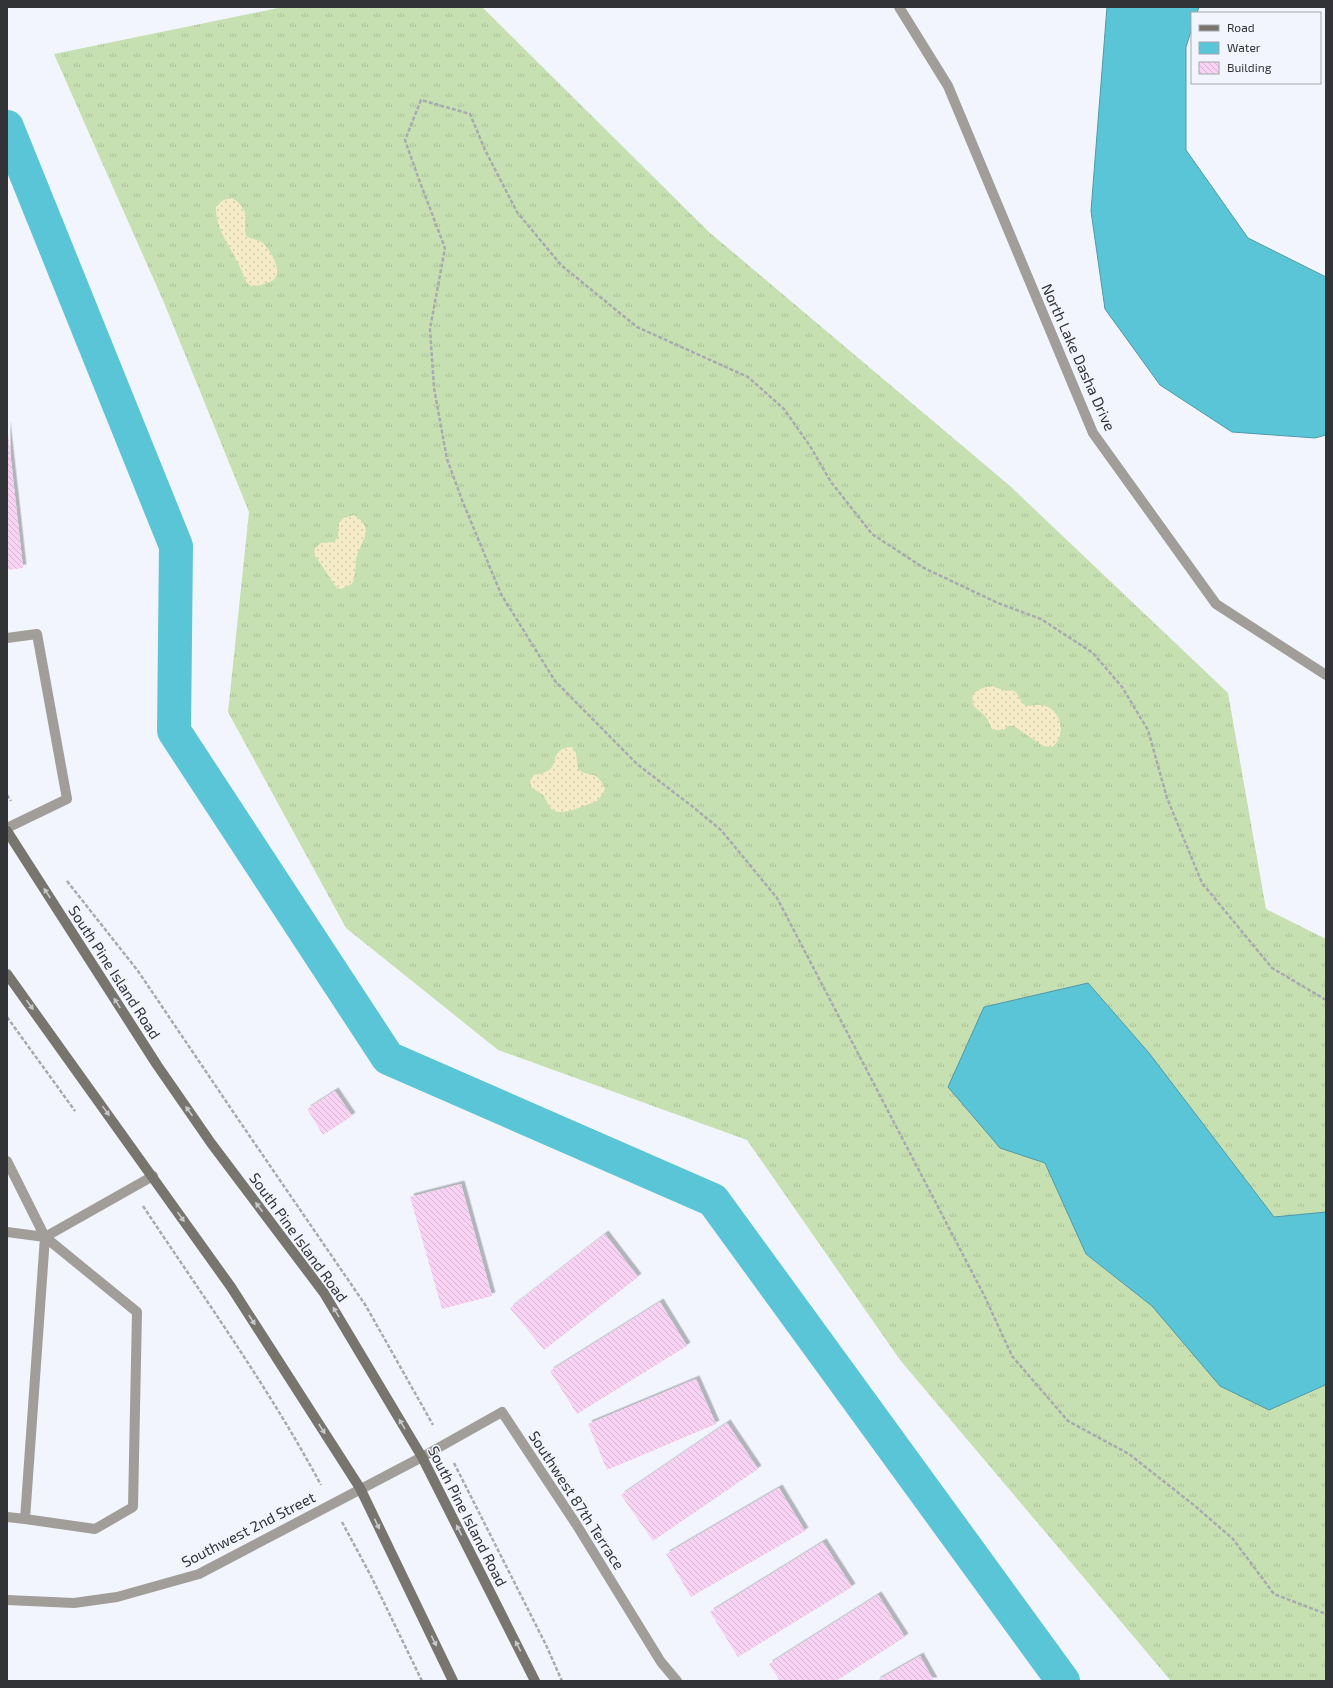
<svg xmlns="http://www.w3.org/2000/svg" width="1333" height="1688" viewBox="0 0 1333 1688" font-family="'Exo 2',sans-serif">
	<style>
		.grass { fill: url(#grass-tufts) }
		.sand { fill: url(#sand-dots) }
		.water { fill: #5bc5d8; stroke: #4f99a8 }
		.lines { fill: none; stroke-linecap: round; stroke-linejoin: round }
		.canal { stroke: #5bc5d8; stroke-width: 34 }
		.building { fill: url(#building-back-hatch); filter: url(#shadow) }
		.path { stroke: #a8aab1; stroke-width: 2.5; stroke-dasharray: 4 2; stroke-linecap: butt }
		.lane { stroke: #a19d99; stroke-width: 10 }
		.street { stroke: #a19d99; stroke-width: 10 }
		.secondary { stroke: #78746e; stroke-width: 10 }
		.oneway { fill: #c7c8cc }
		.labels { text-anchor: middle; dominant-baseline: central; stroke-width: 3; stroke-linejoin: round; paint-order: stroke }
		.street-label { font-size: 15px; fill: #323337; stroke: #f2f5fe }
	</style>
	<defs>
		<pattern id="grass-tufts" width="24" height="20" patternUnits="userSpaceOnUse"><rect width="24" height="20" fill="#c7e0b2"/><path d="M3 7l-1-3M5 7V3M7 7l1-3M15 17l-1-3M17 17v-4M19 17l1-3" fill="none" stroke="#abc19a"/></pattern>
		<pattern id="sand-dots" width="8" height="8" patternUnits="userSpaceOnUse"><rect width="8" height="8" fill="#f5ebc6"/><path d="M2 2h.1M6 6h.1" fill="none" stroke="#d2caab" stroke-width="1.8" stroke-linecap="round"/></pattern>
		<pattern id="building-back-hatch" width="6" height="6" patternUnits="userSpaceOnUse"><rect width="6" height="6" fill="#f9d3f3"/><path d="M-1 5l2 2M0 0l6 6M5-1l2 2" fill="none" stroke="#d6b6d1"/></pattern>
		<filter id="shadow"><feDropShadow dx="3.5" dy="-3.5" stdDeviation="0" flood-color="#0004"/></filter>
	</defs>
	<rect width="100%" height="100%" fill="#f2f5fe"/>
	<path class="grass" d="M283 7H482L709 232 1010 486 1228 693 1266 909 1326 939V1681H1171L900 1360 747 1140 498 1050 346 928 228 712 249 512 165 305 54 54Z"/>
	<path class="sand" d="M232 198C251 210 243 218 246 236 252 240 260 239 265 245 274 256 286 278 267 283 261 285 256 287 249 285 244 279 243 273 239 265 230 246 215 229 216 207L223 200Z
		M354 515C377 530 360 540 356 559 355 568 356 575 352 584L341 589 336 587 314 554 315 548 321 543 334 542 338 537 339 523 344 518Z
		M992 686 1006 691 1011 690 1016 692 1022 703 1026 706C1031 706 1037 704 1042 705 1062 709 1067 736 1052 747L1043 746 1014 726H1008L1004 730H993C989 725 989 720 985 716 976 707 971 709 973 694 979 689 984 687 992 686Z
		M572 747 576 753 578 769C590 779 596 768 605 789L602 795 597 801 570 811 558 812 551 809 543 795 531 787 530 781 534 775C539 774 545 773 549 770 559 762 550 749 572 747Z"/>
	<path class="water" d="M1107 7H1199L1197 13H1192V28L1186 47V150L1248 238 1326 277V435L1315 438 1232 432 1160 385 1105 309 1091 211Z
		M1088 983 1149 1053 1274 1217 1326 1212V1384L1323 1386 1269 1410 1220 1386 1152 1306 1086 1254 1045 1163 1000 1148 948 1087 984 1007Z"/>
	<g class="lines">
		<path class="canal" d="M7 127 176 546 174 731 388 1058 713 1200 1063 1681"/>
	</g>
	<path class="building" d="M7 424 23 568 7 570Z
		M335 1091 352 1116 323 1135 307 1109Z
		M461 1184 492 1296 442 1309 410 1197Z
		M605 1234 638 1277 544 1350 510 1308Z
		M660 1302 687 1346 577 1414 550 1371Z
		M696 1379 716 1424 607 1470 588 1424Z
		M727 1423 758 1469 653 1541 621 1495Z
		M779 1488 805 1531 691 1597 666 1554Z
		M823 1542 852 1587 738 1657 710 1612Z
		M878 1595 905 1637 836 1681H780L769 1664Z
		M920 1656 934 1681H876Z"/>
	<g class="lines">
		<path class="path" d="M7 795 11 801
			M67 881 138 971 238 1119 366 1306 433 1425
			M1326 1000 1272 968 1202 883 1167 798 1148 730 1122 687 1093 653 1041 619 998 603 924 568 872 534 831 482 810 446 784 409 748 377 637 327 561 265 517 212 485 150 470 114 421 100 405 140 418 177 445 248 430 329 434 388 447 459 462 500 501 594 555 681 637 764 693 807 721 830 777 898 985 1297 1012 1356 1068 1421 1129 1454 1195 1506 1233 1539 1274 1594 1326 1614
			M7 1017 75 1111
			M143 1206C204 1298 269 1388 321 1485
			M454 1463 546 1645 562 1681
			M342 1522 371 1576 422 1681"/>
		<path class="lane" d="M7 638 37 634 67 799 7 828
			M7 1161 45 1237
			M7 1232 45 1237 137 1312 133 1507 95 1529 25 1519
			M7 1517 25 1519 45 1237 153 1176"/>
		<path class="street" d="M899 7 948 86 1093 433 1216 604 1326 675
			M7 1600 74 1603 117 1597 199 1574 422 1457 502 1412 576 1524 661 1662 677 1681"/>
		<path class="secondary" d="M7 831 157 1065 211 1143 324 1293 422 1457 535 1681
			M7 974 231 1287 360 1488 453 1681"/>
	</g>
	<defs><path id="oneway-solid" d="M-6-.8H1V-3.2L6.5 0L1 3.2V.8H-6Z"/></defs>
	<g class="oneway">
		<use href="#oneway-solid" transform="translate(47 893) rotate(-123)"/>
		<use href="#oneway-solid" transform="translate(117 1003) rotate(-123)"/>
		<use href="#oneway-solid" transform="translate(30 1005) rotate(54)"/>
		<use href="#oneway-solid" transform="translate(106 1111) rotate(54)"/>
		<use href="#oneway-solid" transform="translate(189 1111) rotate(-125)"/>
		<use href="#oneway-solid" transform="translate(259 1207) rotate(-127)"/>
		<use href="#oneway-solid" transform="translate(181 1217) rotate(55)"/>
		<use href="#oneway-solid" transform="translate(336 1312) rotate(-121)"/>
		<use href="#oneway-solid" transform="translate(252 1320) rotate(57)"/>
		<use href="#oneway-solid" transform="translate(402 1424) rotate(-121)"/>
		<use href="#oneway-solid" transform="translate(322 1429) rotate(57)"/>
		<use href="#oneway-solid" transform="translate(377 1524) rotate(64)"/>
		<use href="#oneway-solid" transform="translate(459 1530) rotate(-117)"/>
		<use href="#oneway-solid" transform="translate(434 1641) rotate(64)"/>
		<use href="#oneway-solid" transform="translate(518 1646) rotate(-117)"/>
	</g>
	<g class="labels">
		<g class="street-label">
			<text transform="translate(1079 357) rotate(66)">North Lake Dasha Drive</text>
			<text transform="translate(115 972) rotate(57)">South Pine Island Road</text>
			<text transform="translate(299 1237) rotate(54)">South Pine Island Road</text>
			<text transform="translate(577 1500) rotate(57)">Southwest 87th Terrace</text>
			<text transform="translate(468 1516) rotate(63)">South Pine Island Road</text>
			<text transform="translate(248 1529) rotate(-27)">Southwest 2nd Street</text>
		</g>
	</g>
	<rect width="1333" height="1688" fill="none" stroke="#323337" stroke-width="16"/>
	<rect x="1191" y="12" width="130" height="72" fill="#f2f5fe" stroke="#a5a7ae"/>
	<rect x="1199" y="25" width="20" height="6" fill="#78746e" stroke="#a5a7ae"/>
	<text x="1227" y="32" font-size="12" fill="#323337">Road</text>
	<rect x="1199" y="42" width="20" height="12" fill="#5bc5d8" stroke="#a5a7ae"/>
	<text x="1227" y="52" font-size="12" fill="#323337">Water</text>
	<rect x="1199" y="62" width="20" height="12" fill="url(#building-back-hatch)" stroke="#a5a7ae"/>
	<text x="1227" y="72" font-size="12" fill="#323337">Building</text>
</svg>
